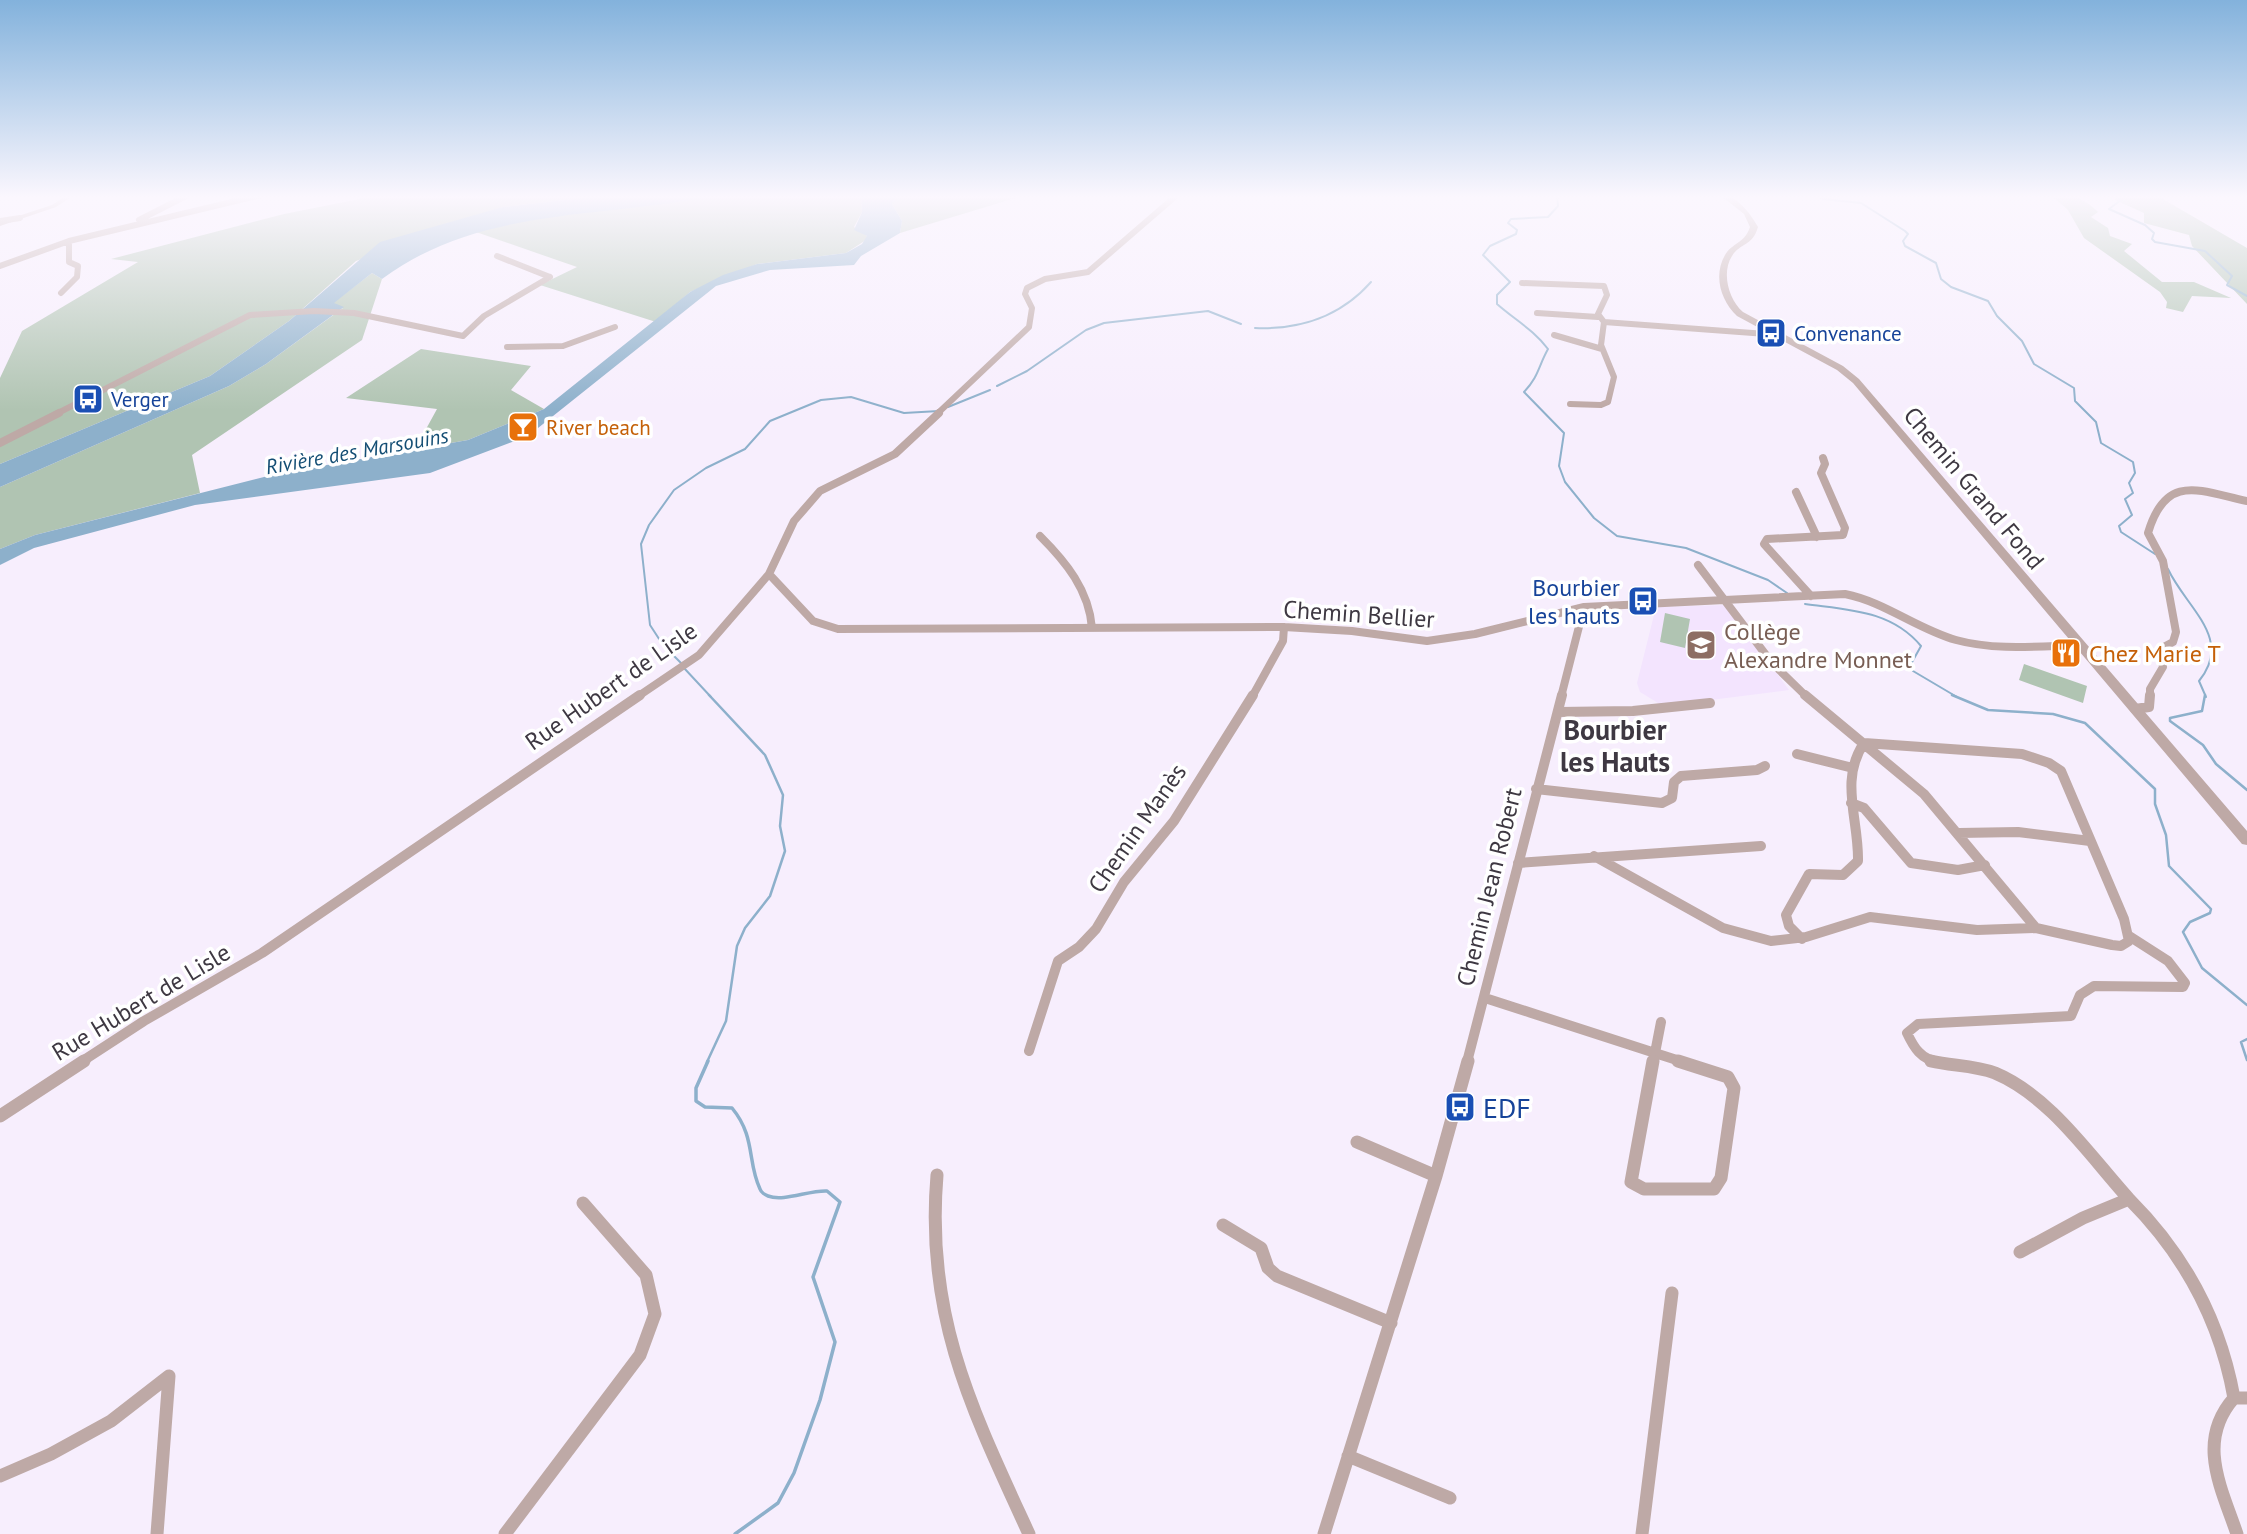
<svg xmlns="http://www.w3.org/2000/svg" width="2247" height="1534" viewBox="0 0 2247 1534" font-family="'PT Sans',sans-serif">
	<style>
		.built { fill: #f3e4fe }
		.green { fill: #b0c4b2 }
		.water { fill: #8db0cb }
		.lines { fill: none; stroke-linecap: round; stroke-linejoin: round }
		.stream-far2 { stroke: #8db0cb; stroke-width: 2 }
		.stream-far1 { stroke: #8db0cb; stroke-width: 2.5 }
		.stream { stroke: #8db0cb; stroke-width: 3.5 }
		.minor-far3 { stroke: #bea9a6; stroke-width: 6 }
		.minor-far2 { stroke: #bea9a6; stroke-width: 8 }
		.minor-far1 { stroke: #bea9a6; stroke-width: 10 }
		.minor { stroke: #bea9a6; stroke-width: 13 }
		.tertiary { fill: #bea9a6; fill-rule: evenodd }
		.labels { text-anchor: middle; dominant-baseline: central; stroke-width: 7; stroke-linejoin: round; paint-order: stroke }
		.far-transit-label { font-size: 21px; fill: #164399; stroke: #fff; text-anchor: start }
		.far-food-label { font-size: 21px; fill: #c56008; stroke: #fff; text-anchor: start }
		.far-water-label { font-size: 21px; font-style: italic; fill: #144e74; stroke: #fff }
		.street-label { font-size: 24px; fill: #3e3842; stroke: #fff }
		.transit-label { font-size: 24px; fill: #164399; stroke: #fff; text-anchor: end }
		.education-label { font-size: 24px; fill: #785e54; stroke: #fff; text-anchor: start }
		.food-label { font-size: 24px; fill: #c56008; stroke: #fff; text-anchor: start }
		.quarter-label { font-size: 28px; font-weight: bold; fill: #3e3842; stroke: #fff }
		.near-transit-label { font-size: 28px; fill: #164399; stroke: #fff; text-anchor: start }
	</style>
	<rect width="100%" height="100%" fill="#f7eefd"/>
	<path class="built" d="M1726 605 1789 690 1663 706 1640 692 1637 683 1656 607Z"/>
	<path class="green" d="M380 195H607L503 207 356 261 289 321 210 376 0 464V378L22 331 138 262 111 259 284 214Z
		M730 195H861L862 212 854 227 867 236 866 240 846 253 757 264 690 292 656 322 540 285 577 267 476 232 540 217Z
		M898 195H1025L900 233 902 221 892 204Z
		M2051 195C2072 195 2083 197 2098 212L2091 217 2108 228 2110 236 2132 244 2124 251 2162 282H2194L2231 298 2192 296 2183 312 2166 308 2167 302 2160 292 2084 238 2068 210Z
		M2116 195H2156L2247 248V304L2192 246 2189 235 2144 223V213L2115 200Z
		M372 273 382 279 362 340 192 455 200 493 35 535 0 549V487L229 386 266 364 343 308 333 303Z
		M421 349 531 366 511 390 544 409 468 440 372 457 420 440 437 409 346 398Z
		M1665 613 1690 619 1685 648 1660 642Z
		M2024 664 2087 686 2083 703 2019 680Z"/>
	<path class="water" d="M607 195H730C688 200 646 207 603 211 523 220 448 230 382 279L372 273 334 303 344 307 266 364 229 386 0 487V464L210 376 289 321 380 242 503 207Z
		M861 195H898L892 204 902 221 900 233 861 256 854 265 770 270 716 286 528 436 430 473 195 505 34 548 0 565V549L35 535 276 474 468 440 544 409 690 292 723 275 757 264 846 253 862 244 867 236 854 230 862 212Z"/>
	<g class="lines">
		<path class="stream-far2" d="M1557 195 1558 206 1548 217 1511 219 1508 223 1517 230 1516 234 1490 246 1483 255 1510 282 1497 295V304C1515 320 1534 330 1548 349 1538 367 1539 376 1524 392L1564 433 1559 466 1565 482 1594 518 1617 536 1686 548 1768 580 1787 593
			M1818 195 1823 199 1861 203 1905 231 1908 234 1903 241 1905 246 1936 263 1941 279 1951 287 1988 301 1997 316 2022 341 2034 364 2074 388 2075 401 2096 422 2101 443 2133 462 2135 473 2129 483 2133 493 2125 499 2132 515 2119 526 2121 532 2155 554
			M2115 195 2121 200 2109 209 2145 225 2154 233 2152 239 2155 242 2205 251 2232 276 2227 285 2247 296
			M1255 328C1300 330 1341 316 1371 282
			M997 386 1027 371 1086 330 1104 323 1208 311 1241 324
			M948 407 990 390
			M2168 569C2186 608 2234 638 2199 681L2206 697
			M1805 604C1848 610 1891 610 1921 646L1911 664 1913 671 1957 697
			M682 664 663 645 650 625 641 544 649 525 674 490 706 468 745 449 770 421 821 400 851 397 904 413 939 411
			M684 668 711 697"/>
		<path class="stream-far1" d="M1952 695 1988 710 2053 714 2085 723 2155 789V804L2166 835 2169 866 2211 909 2210 913 2190 922 2183 932 2202 968 2247 1005
			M2205 695 2202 711 2170 718V721L2203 745 2216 764 2247 790
			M2247 1039 2241 1042 2247 1060
			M707 1062 726 1021 737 946 745 928 770 896 785 851 780 826 783 795 765 755 709 695"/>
		<path class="stream" d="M708 1061 696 1088V1101L705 1107 732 1108C756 1137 747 1162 760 1189 761 1192 765 1195 768 1196 784 1202 809 1190 827 1191L840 1202 813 1277 835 1342 820 1400 794 1473 778 1503 735 1534"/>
		<path class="minor-far3" d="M139 220 188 195
			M0 221 20 218
			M497 256 550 277
			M0 266 69 241 261 195
			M1522 283 1604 286 1607 295 1598 314 1604 322 1781 335
			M61 293 77 277 78 266 69 262V241
			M1537 313 1598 317
			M1554 335 1602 349
			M507 347 563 346 615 327
			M1570 404 1601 405 1608 402 1614 377 1601 345 1604 322
			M56 414 250 315 314 311 354 313 463 336 484 316 550 277
			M937 414 1029 327 1032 308 1025 294 1027 288 1045 279 1088 272 1177 195"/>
		<path class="minor-far2" d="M0 443 59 413
			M1796 492 1817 537
			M1040 536C1066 562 1089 590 1092 628
			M1698 565 1772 663 1807 697
			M769 574 813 621 838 629 1284 627 1352 631 1427 641 1475 634 1584 607 1845 594C1885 602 1917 629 1956 640 1996 651 2040 646 2081 645
			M1811 596 1764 544 1767 539 1843 535 1845 528 1821 473 1825 464 1823 458
			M637 697 699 655 769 574 794 521 820 491 895 454 939 413
			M1252 697 1283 641 1284 627
			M1561 697 1584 607
			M2150 697V689L2163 667 2160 649 2173 642 2176 632 2163 561 2148 533C2166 472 2200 491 2247 501"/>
		<path class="minor-far1" d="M1805 695 1924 794 2036 928
			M2135 709 2149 707 2150 695
			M1558 712 1633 711 1710 703
			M1797 754 1853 768
			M1536 789 1662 803 1672 798 1674 782 1681 776 1757 770 1765 766
			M1851 803 1864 808 1911 863 1958 870 1985 865
			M1959 833 2018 832 2090 841
			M1594 856 1723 928 1771 941 1806 937 1870 917 1977 930 2036 928
			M1518 863 1761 846
			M1802 939 1789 926 1786 915 1809 874 1843 875 1858 861C1859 820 1839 780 1864 743L2022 754 2049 763 2061 771 2124 919 2129 941 2121 946 2112 945 2036 928
			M1485 998 1655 1053
			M1029 1051 1058 961 1079 947 1096 929 1124 882 1174 821 1253 695
			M1655 1053 1683 1062
			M1655 1053 1661 1022
			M81 1062 144 1021 262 953 640 695
			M1467 1062 1562 695
			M1653 1062 1655 1053
			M1938 1062C1921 1059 1914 1048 1907 1033L1918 1024 2071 1016 2080 995 2094 986 2183 987 2185 983 2168 961 2129 936"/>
		<path class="minor" d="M1653 1061 1631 1182 1644 1189H1714L1721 1178 1734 1088 1728 1077 1678 1061
			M1931 1061C1952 1066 1974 1065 1995 1073 2050 1096 2090 1156 2129 1199
			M0 1116 84 1061
			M1357 1142 1436 1176
			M937 1175C925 1316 972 1410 1029 1534
			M1223 1225 1261 1248 1268 1268 1277 1276 1391 1323
			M2020 1252 2083 1218 2129 1199C2185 1255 2220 1320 2234 1398
			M1348 1456 1450 1498
			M0 1476 51 1454 111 1421 169 1376
			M157 1534 169 1376
			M505 1534 640 1355 655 1314 646 1275 583 1203
			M1324 1534 1436 1176 1468 1061
			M1642 1534 1672 1293
			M2237 1534C2221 1487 2196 1441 2234 1398H2247"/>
		<path class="tertiary" d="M67 195H74L56 207 0 226V222L52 205Z
			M1720 195C1737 195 1750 213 1758 227 1752 247 1741 242 1732 256 1721 273 1729 300 1743 312L1843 366 1859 379 2247 831V845L2242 844 1853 383 1837 370 1737 316C1721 301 1713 276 1725 255 1732 243 1745 243 1750 227L1744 214Z"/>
	</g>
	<linearGradient id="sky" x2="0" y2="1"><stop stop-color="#83b2dc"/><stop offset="0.48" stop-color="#fbf7fe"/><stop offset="1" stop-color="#fbf7fe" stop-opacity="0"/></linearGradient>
	<rect width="2247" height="410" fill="url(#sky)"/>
	<defs>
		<g id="bus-square" transform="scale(1.575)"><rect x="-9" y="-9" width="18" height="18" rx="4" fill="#1a4fb4" stroke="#fff"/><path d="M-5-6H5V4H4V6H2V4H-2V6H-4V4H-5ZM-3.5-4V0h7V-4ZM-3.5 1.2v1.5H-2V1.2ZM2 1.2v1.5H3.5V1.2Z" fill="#fff"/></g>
		<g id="bar-square" transform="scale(1.575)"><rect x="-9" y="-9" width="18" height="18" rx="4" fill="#e8710a" stroke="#fff"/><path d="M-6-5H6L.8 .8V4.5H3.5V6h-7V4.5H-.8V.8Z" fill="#fff"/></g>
		<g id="school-square" transform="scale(1.575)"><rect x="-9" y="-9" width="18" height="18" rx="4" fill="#8d6e63" stroke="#fff"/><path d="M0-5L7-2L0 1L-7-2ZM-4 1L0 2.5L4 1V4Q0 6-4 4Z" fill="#fff"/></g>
		<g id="restaurant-square" transform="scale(1.575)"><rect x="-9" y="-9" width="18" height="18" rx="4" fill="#e8710a" stroke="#fff"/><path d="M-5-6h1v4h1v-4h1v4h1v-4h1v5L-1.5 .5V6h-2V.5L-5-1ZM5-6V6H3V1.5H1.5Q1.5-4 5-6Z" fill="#fff"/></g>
	</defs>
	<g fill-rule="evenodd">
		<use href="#bus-square" x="1771" y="333"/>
		<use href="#bus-square" x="88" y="399"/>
		<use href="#bar-square" x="523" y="427"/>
		<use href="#bus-square" x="1643" y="601"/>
		<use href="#school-square" x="1701" y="645"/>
		<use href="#restaurant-square" x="2066" y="653"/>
		<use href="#bus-square" x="1460" y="1107"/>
	</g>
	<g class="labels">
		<g class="far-transit-label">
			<text x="1794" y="333">Convenance</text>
			<text x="111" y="399">Verger</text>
		</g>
		<g class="far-food-label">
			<text x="546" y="427">River beach</text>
		</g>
		<g class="far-water-label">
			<text transform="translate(357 451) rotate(-10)">Rivière des Marsouins</text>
		</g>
		<g class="street-label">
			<text transform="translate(1974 488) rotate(50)">Chemin Grand Fond</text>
			<text transform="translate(1359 614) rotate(4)">Chemin Bellier</text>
			<text transform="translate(611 686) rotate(-35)">Rue Hubert de Lisle</text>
			<text transform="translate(1137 828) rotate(-55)">Chemin Manès</text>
			<text transform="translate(1489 887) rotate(-76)">Chemin Jean Robert</text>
			<text transform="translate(141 1002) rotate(-31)">Rue Hubert de Lisle</text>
		</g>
		<g class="transit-label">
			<text x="1620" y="587">Bourbier<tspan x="1620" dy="28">les hauts</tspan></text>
		</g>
		<g class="education-label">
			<text x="1724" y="631">Collège<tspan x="1724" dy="28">Alexandre Monnet</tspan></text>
		</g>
		<g class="food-label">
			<text x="2089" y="653">Chez Marie T</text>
		</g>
		<g class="quarter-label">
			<text x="1615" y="729">Bourbier<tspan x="1615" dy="32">les Hauts</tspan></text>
		</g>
		<g class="near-transit-label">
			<text x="1483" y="1107">EDF</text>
		</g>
	</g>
</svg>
